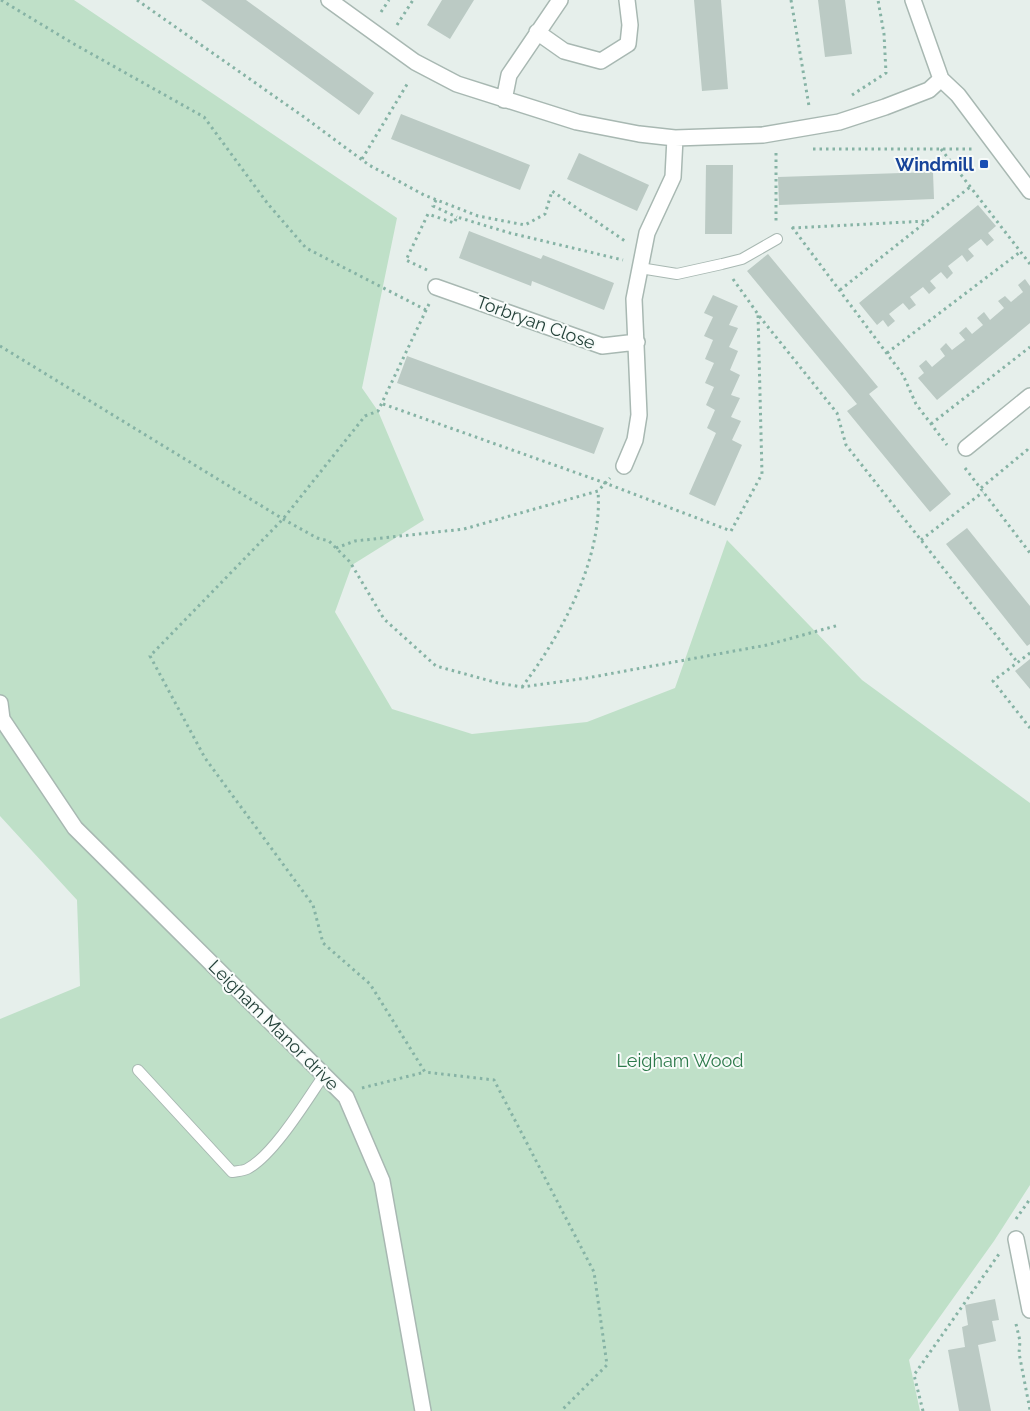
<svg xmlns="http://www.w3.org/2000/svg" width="1030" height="1411" viewBox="0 0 1030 1411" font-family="Raleway,sans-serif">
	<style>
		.green { fill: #bfe0c8 }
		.building { fill: #bbcac4 }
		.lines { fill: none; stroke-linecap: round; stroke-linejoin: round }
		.service-casing { stroke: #a8b8b2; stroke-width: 12 }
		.minor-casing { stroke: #a8b8b2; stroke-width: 18 }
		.path { stroke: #86b3a5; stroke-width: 3; stroke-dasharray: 2.5 4; stroke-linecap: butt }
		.service { stroke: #fff; stroke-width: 10 }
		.minor { stroke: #fff; stroke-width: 15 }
		.transit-dot { fill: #1a4fb4; stroke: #f7fbf9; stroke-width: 2 }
		.labels { text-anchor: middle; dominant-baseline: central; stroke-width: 4; stroke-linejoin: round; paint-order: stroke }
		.transit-label { font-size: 18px; font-weight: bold; fill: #164399; stroke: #f7fbf9; text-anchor: end }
		.street-label { font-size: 18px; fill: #24423a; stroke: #f7fbf9 }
		.park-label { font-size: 18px; fill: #2d7a4b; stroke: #f7fbf9 }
	</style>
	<rect width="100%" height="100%" fill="#e6efeb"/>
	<path class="green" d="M0 0H74L397 218 362 388 378 411 424 520 352 565 335 612 392 709 472 734 587 722 675 688 727 540 862 680 1030 803V1185L994 1241 909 1360 920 1411H0V1019L80 986 77 900 0 816Z"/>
	<path class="building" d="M201 0H246L374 93 359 115Z
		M442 0H474L450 39 427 25Z
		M694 0H721L728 89 702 91Z
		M818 0H845L852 54 825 57Z
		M401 114 530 165 520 190 391 139Z
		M579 153 649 185 637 211 567 179Z
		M706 165H733L732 234H705Z
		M933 172 934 199 779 205 778 177Z
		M978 205 996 226 988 233 994 240 987 246 981 239 968 249 974 256 967 262 962 255 948 266 953 273 947 279 941 272 930 281 936 288 929 294 923 287 910 297 916 305 909 310 903 303 889 314 895 321 888 327 883 320 877 325 859 303Z
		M469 231 541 259 543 255 614 283 604 310 532 281 531 286 459 258Z
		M768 254 878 387 869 394 951 494 930 512 847 411 857 404 747 271Z
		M1025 279 1030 286V323L937 400 918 378 924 373 919 366 926 360 932 367 945 356 940 349 946 343 952 350 965 340 959 333 966 327 972 334 983 325 977 318 984 312 990 320 1004 308 998 301 1005 296 1011 302 1023 292 1018 285Z
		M713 295 738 306 729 325 738 328 729 347 738 351 730 370 740 375 731 395 740 398 731 417 741 421 732 440 742 445 715 506 689 494 716 433 707 428 715 410 706 405 714 387 705 383 714 363 705 359 713 340 704 336 713 317 704 313Z
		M407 356 604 428 594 454 397 383Z
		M967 528 1030 606V644L1027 646 946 544Z
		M1030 659V689L1015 671Z
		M995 1299 999 1320 992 1321 996 1341 978 1345 991 1411H959L948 1350 965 1347 962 1327 968 1325 965 1305Z"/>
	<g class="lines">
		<g class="service-casing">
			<path id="service" d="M640 268 677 274 722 264 742 259 777 239
				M138 1070 232 1172C237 1171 243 1171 247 1169 273 1156 307 1100 324 1075"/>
		</g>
		<g class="minor-casing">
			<path id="minor" d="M329 0 415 62 457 84 577 122 639 134 675 138 763 135 839 122 885 107 929 90 941 79
				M913 0 941 79 958 95 1030 191
				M537 32 564 51 601 61 628 44 630 25 627 0
				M504 100 509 75 560 0
				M436 287 602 346 637 342
				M966 448 1030 396
				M624 466 635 440 639 415 634 299 647 233 673 177 675 138
				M0 703 2 719 75 828 346 1097 382 1181 423 1411
				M1016 1239 1030 1310"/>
		</g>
		<path class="path" d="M1 0 74 44 204 117 268 204 306 248 426 310
			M137 0 304 117 369 165 424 195 478 216 525 225 545 214 552 191 625 241
			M791 0 809 106
			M381 12 389 0
			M397 25 413 0
			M852 95 886 73 884 34 878 0
			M813 149H974
			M941 149 1030 264
			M776 153V221
			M362 159 409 81
			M436 200 433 206 457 217
			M792 227 903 375 916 404 947 445
			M792 228 927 221
			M427 270 406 260 428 214 454 223 457 217 510 233 623 260
			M733 279 760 317 837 413 846 445 1018 663
			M840 290 970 187
			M429 304 378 411 365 416 283 519 150 656 205 758 313 905 323 943 370 984 425 1072 494 1080 594 1272 607 1365 561 1411
			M0 346 283 519 317 538 329 541 350 562 384 619 436 666 498 683 522 687 587 678 767 645 839 625
			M887 353 1020 252
			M383 404 605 483 731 531 762 474 758 314
			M931 424 1030 347
			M965 468 1030 553
			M981 488 1027 450 1030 453
			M921 540 983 492
			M336 548 355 541 464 529 598 491 610 478
			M1030 653 993 681 1030 728
			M522 687C562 634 603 558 598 491
			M362 1088 425 1072
			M1016 1219 1030 1199
			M1016 1324 1020 1341 1019 1353 1030 1410
			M923 1411 914 1375 999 1254"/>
		<use href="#service" class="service"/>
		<use href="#minor" class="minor"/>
	</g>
	<rect class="transit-dot" x="979" y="159" width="10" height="10" rx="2.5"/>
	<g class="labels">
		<g class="transit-label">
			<text x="974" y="164">Windmill</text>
		</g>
		<g class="street-label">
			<text transform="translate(536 322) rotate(20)">Torbryan Close</text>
			<text transform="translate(274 1025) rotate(45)">Leigham Manor drive</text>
		</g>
		<g class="park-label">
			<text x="680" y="1060">Leigham Wood</text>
		</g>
	</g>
</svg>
